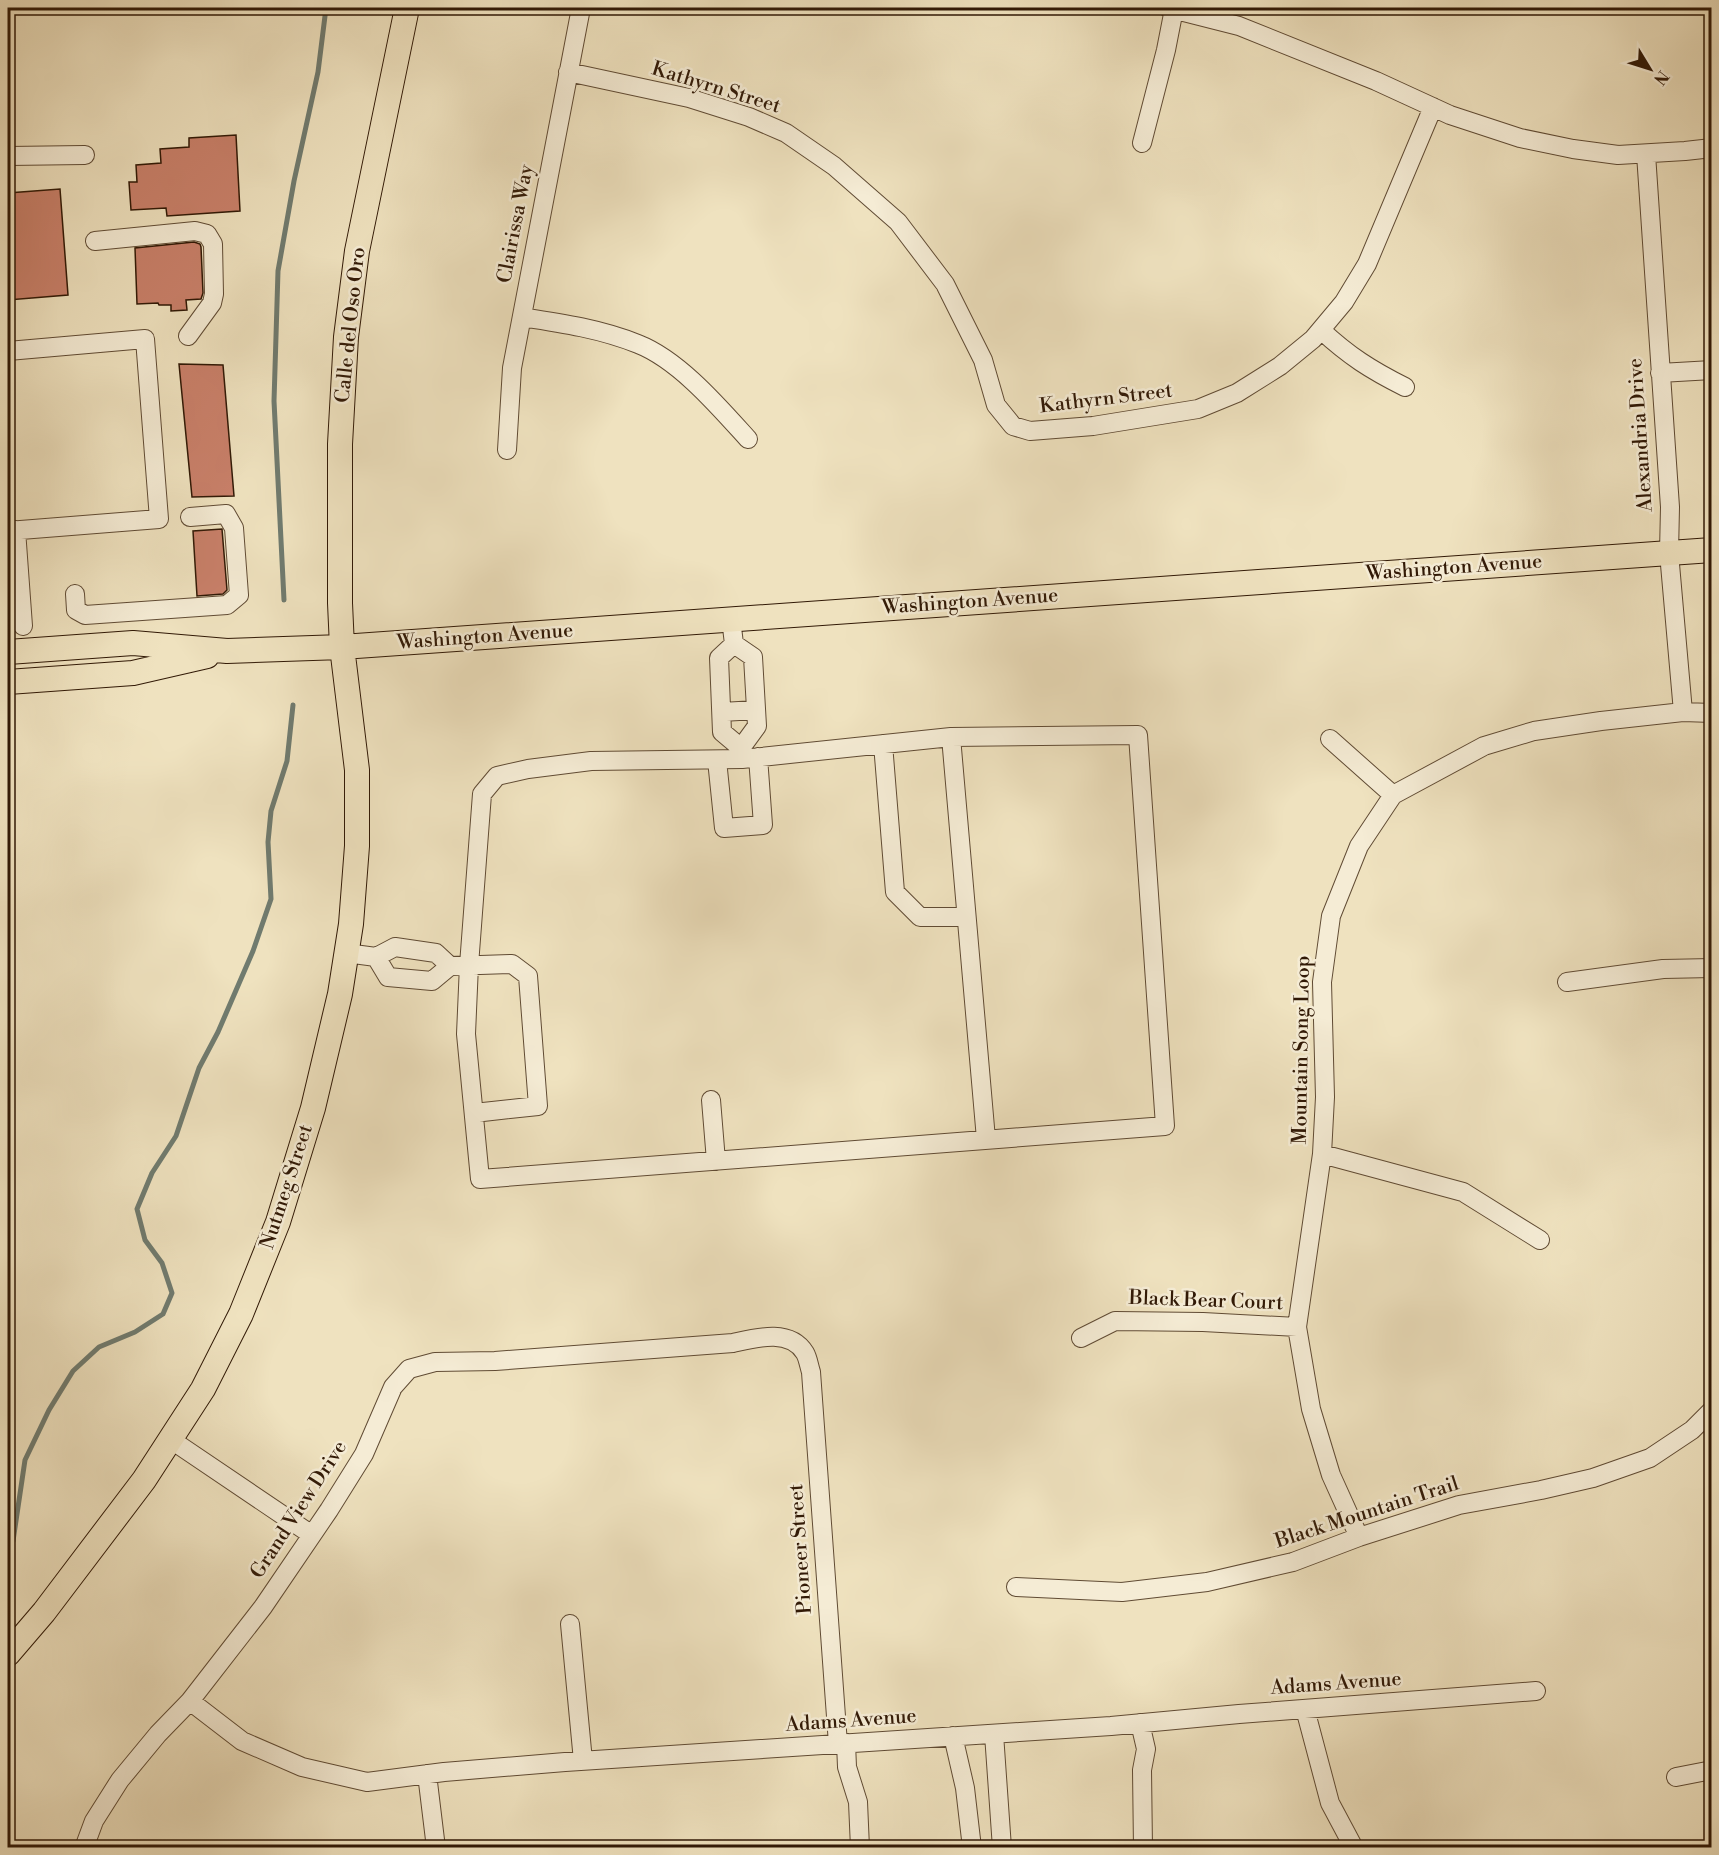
<svg xmlns="http://www.w3.org/2000/svg" width="1719" height="1855" viewBox="0 0 1719 1855" font-family="'Libre Bodoni',serif">
	<style>
		.lines { fill: none; stroke-linecap: round; stroke-linejoin: round }
		.stream { stroke: #707b6f; stroke-width: 5 }
		.building { fill: #c9806a; stroke: #311906; stroke-width: 1.5 }
		.minor-casing { stroke: #604b34; stroke-width: 20 }
		.major-casing { stroke: #311906; stroke-width: 26 }
		.minor { stroke: #f5ecd5; stroke-width: 18 }
		.major { stroke: #efe2bf; stroke-width: 24 }
		.labels { text-anchor: middle; dominant-baseline: central; stroke-width: 5; stroke-linejoin: round; paint-order: stroke }
		.street-label { font-size: 20px; fill: #311906; stroke: #f5ecd5 }
	</style>
	<rect width="100%" height="100%" fill="#efe2bf"/>
	<filter id="stains"><feTurbulence type="fractalNoise" baseFrequency=".00333" numOctaves="4"/><feColorMatrix values="0 0 0 0 .2 0 0 0 0 .09 0 0 0 0 .02 0 0 0 .5 -.17"/></filter>
	<radialGradient id="worn" r=".72"><stop offset=".6" stop-color="#630" stop-opacity="0"/><stop offset="1" stop-color="#630" stop-opacity=".3"/></radialGradient>
	<g class="lines">
		<path class="stream" d="M284 600 274 401 278 271 294 181 318 72 326 8
			M8 1555 13 1541 25 1460 49 1410 73 1371 99 1347 135 1332 163 1314 172 1293 162 1263 145 1240 137 1209 152 1173 176 1136 199 1068 218 1032 253 951 271 899 268 842 271 811 287 761 293 705"/>
	</g>
	<path class="building" d="M236 135 240 211 167 216 166 208 131 210 129 182H137L136 165 161 163 160 149 189 147V138Z
		M60 189 68 295 8 300V193Z
		M194 242 200 244 201 247 203 293 201 299 186 300 187 310 171 311V305H159L158 303 137 304 135 248Z
		M179 364 223 365 234 496 192 497Z
		M222 529 227 590 223 594 197 596 193 531Z"/>
	<g class="lines">
		<g class="minor-casing">
			<path id="minor" d="M1168 8 1239 26 1376 81 1450 115 1520 138 1573 149 1618 155 1685 151 1712 148
				M568 72 689 98 749 117 786 133 834 166 898 222 945 284 983 360 996 405 1013 426 1030 431 1093 426 1198 409 1237 393 1280 366 1313 339 1344 302 1367 264 1433 107
				M1142 143 1166 50 1174 9
				M1646 154 1670 507 1669 553 1683 712
				M8 156 85 155
				M95 241 195 231 207 234 213 244 214 294 212 303 188 336
				M522 317C561 323 601 329 638 344 679 360 719 407 748 439
				M1321 330C1349 356 1371 370 1405 387
				M8 351 145 339 159 519 8 531
				M1660 373 1712 370
				M507 450 512 368 581 8
				M16 530 23 626
				M75 594 76 610 85 615 227 605 239 595 234 528 226 514 190 517
				M731 619 734 644 753 657 757 726 741 748 742 759
				M734 644 719 658 722 732 741 748
				M722 712 756 710
				M1138 735 1165 1126 480 1179 466 1034 469 965 482 794 497 776 528 769 591 761 742 759 951 737Z
				M951 737 986 1139
				M1330 739 1393 795
				M883 744 895 892 920 917H966
				M717 760 724 828 763 825 758 757
				M346 953 376 957 395 947 436 953 450 966
				M376 957 388 977 432 981 450 966 512 964 528 976 538 1106 474 1113
				M1567 982 1663 969 1712 968
				M711 1100 716 1161
				M1322 1154 1463 1192 1540 1240
				M1081 1338 1115 1321 1203 1322 1297 1327
				M170 1439 312 1535
				M1359 1537 1331 1475 1311 1409 1297 1327 1322 1154 1325 1097 1322 982 1331 916 1359 846 1393 795 1484 746 1534 731 1601 721 1683 712 1712 713
				M1016 1587 1122 1592 1207 1582 1293 1562 1359 1537 1459 1505 1541 1490 1593 1478 1650 1458 1692 1430 1712 1410
				M570 1624 583 1761
				M190 1701 242 1741 302 1767 367 1782 444 1772 565 1762 1111 1726 1239 1714 1536 1691
				M1305 1709 1330 1803 1354 1848
				M1140 1723 1146 1749 1142 1770 1143 1848
				M994 1734 1002 1848
				M953 1736 965 1788 972 1848
				M846 1743 847 1767 858 1802 860 1848
				M427 1774 436 1848
				M1676 1777 1712 1770
				M84 1848 94 1821 120 1780 158 1734 190 1701 263 1607 329 1510 364 1454 393 1387 409 1369 435 1362 495 1361 733 1343C755 1338 790 1328 805 1353 808 1358 809 1366 811 1372L838 1744"/>
		</g>
		<g class="major-casing">
			<path id="major" d="M8 652 133 643 227 651 342 647 1712 550
				M8 682 133 673 207 656
				M8 1654 44 1612 144 1480 203 1389 241 1314 278 1222 313 1108 340 994 351 924 357 846V770L342 647 340 603V444L346 337 357 251 407 8"/>
		</g>
		<use href="#minor" class="minor"/>
		<use href="#major" class="major"/>
	</g>
	<g class="labels">
		<g class="street-label">
			<text transform="translate(716 88) rotate(17)">Kathyrn Street</text>
			<text transform="translate(516 224) rotate(-79)">Clairissa Way</text>
			<text transform="translate(351 325) rotate(-84)">Calle del Oso Oro</text>
			<text transform="translate(1106 399) rotate(-7)">Kathyrn Street</text>
			<text transform="translate(1641 435) rotate(-94)">Alexandria Drive</text>
			<text transform="translate(1454 568) rotate(-4)">Washington Avenue</text>
			<text transform="translate(970 602) rotate(-4)">Washington Avenue</text>
			<text transform="translate(485 637) rotate(-4)">Washington Avenue</text>
			<text transform="translate(1302 1050) rotate(-89)">Mountain Song Loop</text>
			<text transform="translate(287 1187) rotate(-72)">Nutmeg Street</text>
			<text transform="translate(1206 1301) rotate(2)">Black Bear Court</text>
			<text transform="translate(299 1510) rotate(-57)">Grand View Drive</text>
			<text transform="translate(1367 1513) rotate(-18)">Black Mountain Trail</text>
			<text transform="translate(801 1549) rotate(-94)">Pioneer Street</text>
			<text transform="translate(1336 1684) rotate(-4)">Adams Avenue</text>
			<text transform="translate(851 1721) rotate(-4)">Adams Avenue</text>
		</g>
	</g>
	<rect width="1719" height="1855" fill="none" stroke="#efe2bf" stroke-width="30"/>
	<rect x="9" y="9" width="1701" height="1837" fill="none" stroke="#311906" stroke-width="3"/>
	<rect x="15" y="15" width="1689" height="1825" fill="none" stroke="#311906" stroke-width="1.5"/>
	<g transform="translate(1650 69) rotate(128)" stroke="#f5ecd5" stroke-width="4.5" paint-order="stroke">
	<path d="M0-4.5L10 22L0 15L-10 22Z" fill="#311906"/>
	<text y="-9" font-size="16" font-weight="bold" text-anchor="middle" fill="#311906">N</text>
	</g>
	<rect width="100%" height="100%" filter="url(#stains)"/>
	<rect width="100%" height="100%" fill="url(#worn)"/>
</svg>
